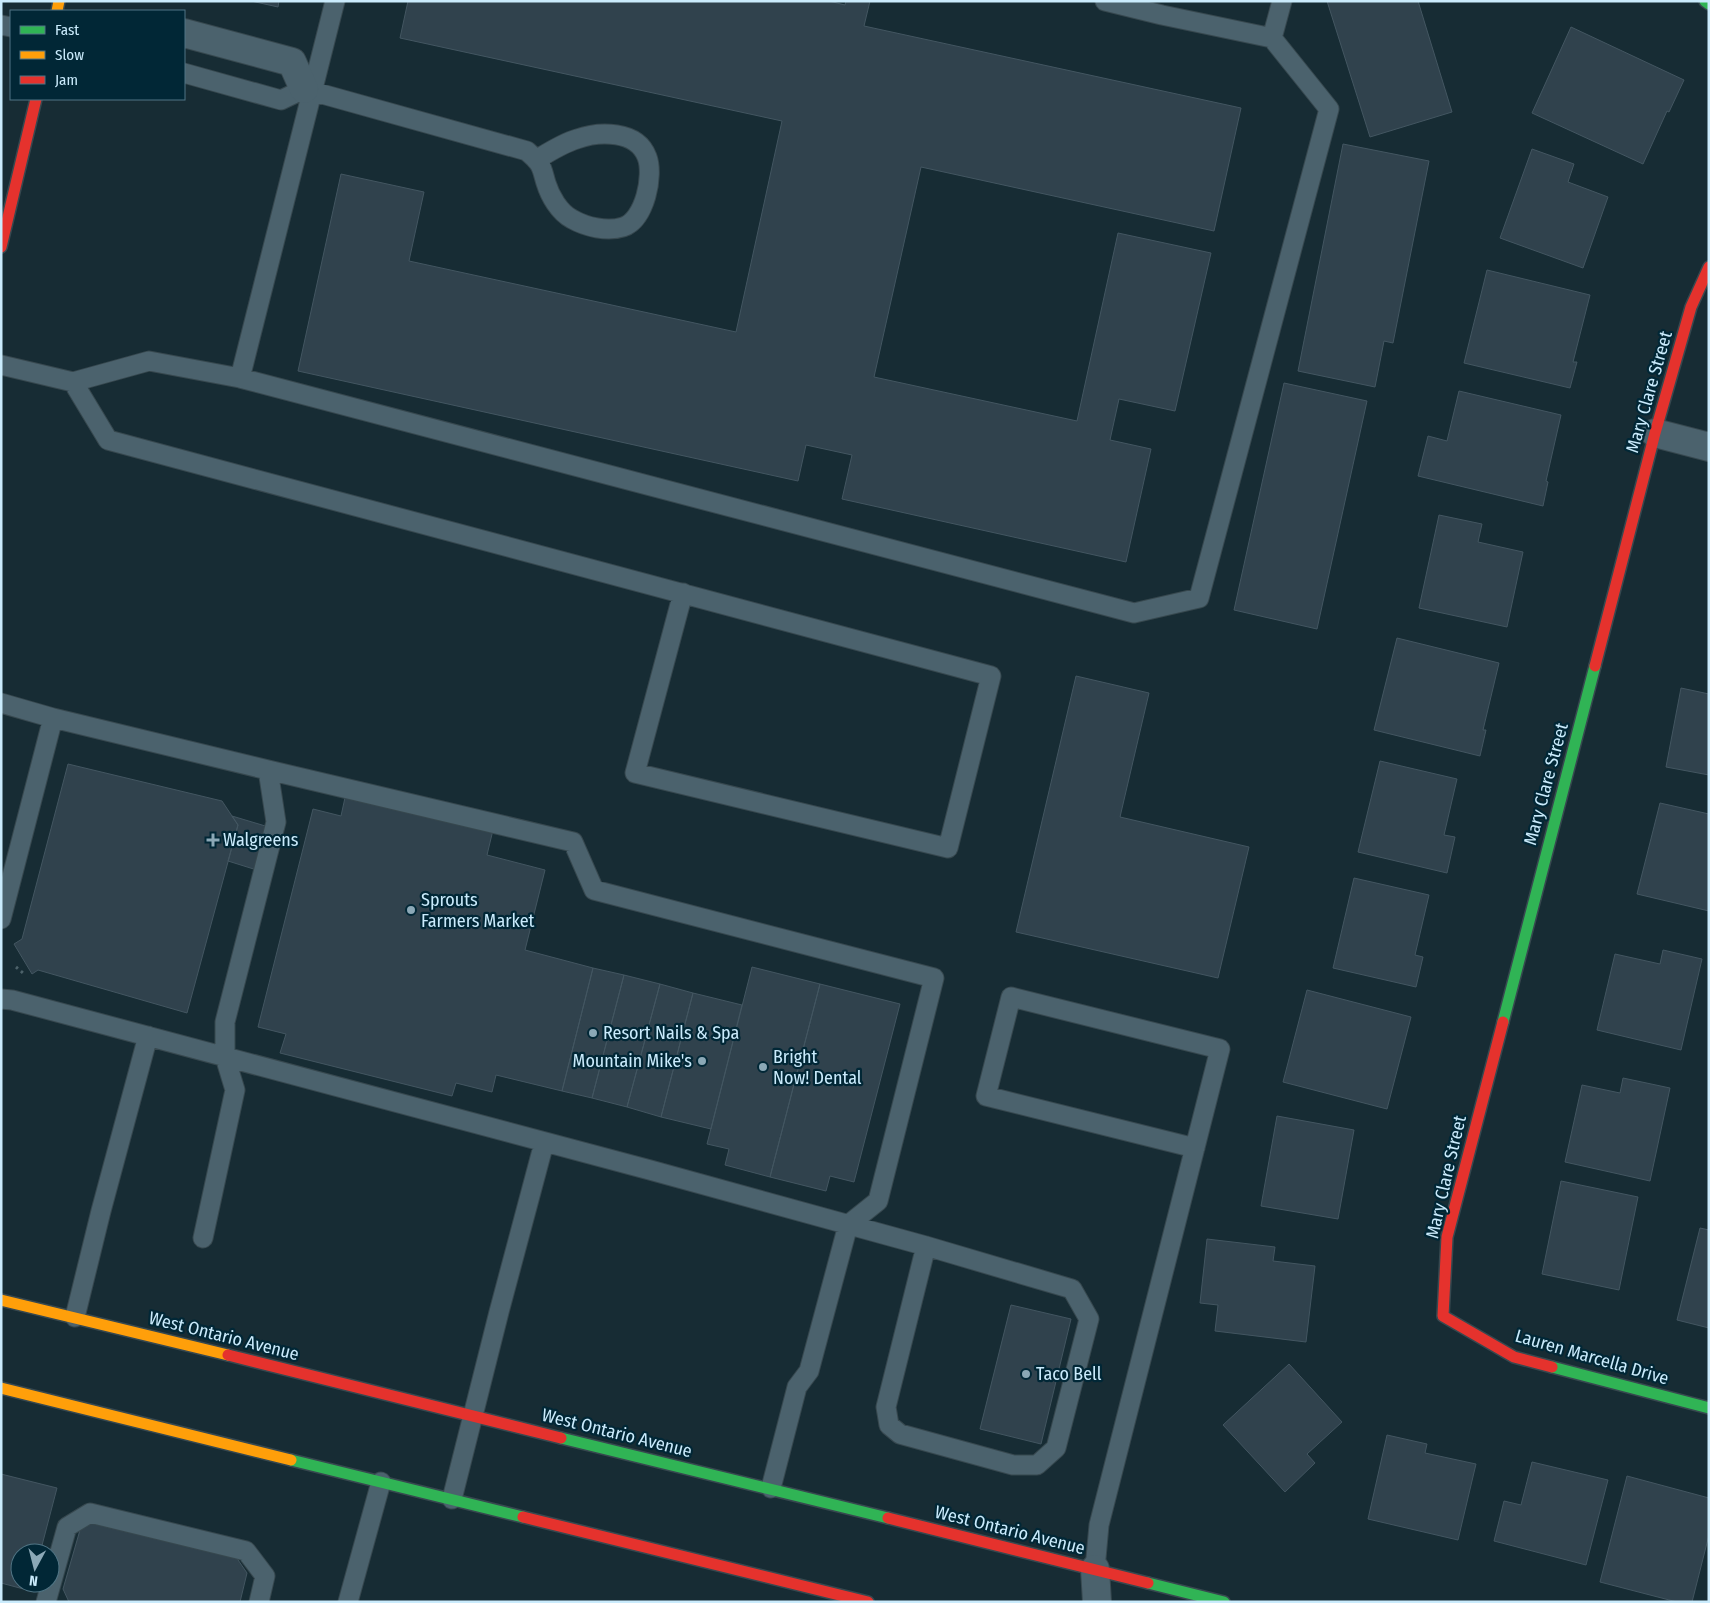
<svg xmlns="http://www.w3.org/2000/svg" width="1710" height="1603" viewBox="0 0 1710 1603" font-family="'Fira Sans Condensed',sans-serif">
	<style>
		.building { fill: #30424d; stroke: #435661 }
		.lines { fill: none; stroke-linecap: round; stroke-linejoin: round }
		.lane-casing { stroke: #37484f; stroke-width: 21 }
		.street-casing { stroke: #37484f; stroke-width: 30 }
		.fast-casing { stroke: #37484f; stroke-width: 14 }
		.slow-casing { stroke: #37484f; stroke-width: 14 }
		.jam-casing { stroke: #37484f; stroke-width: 14 }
		.path { stroke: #4d626a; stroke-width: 3; stroke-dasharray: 2.5 4; stroke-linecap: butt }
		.lane { stroke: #4b626d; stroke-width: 19 }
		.street { stroke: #4b626d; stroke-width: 28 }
		.fast { stroke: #30b455; stroke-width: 11 }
		.slow { stroke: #ff9f0a; stroke-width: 11 }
		.jam { stroke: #e5322d; stroke-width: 11 }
		.poi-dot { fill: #8ba8b6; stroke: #012736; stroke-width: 2 }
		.labels { text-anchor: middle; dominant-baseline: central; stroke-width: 4.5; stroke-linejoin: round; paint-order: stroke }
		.street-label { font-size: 18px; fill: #caebfc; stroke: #012736 }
		.poi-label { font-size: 18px; fill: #caebfc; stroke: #012736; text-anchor: start }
	</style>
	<rect width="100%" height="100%" fill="#172c34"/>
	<path class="building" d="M251 1H279L278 7Z
		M408 1H829L845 5 846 1H870L864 26 1241 108 1214 231 921 167 874 377 1077 421 1118 233 1211 253 1175 411 1119 399 1110 440 1151 449 1126 562 842 499 852 455 806 445 798 481 298 371 341 174 424 192 409 261 736 332 782 121 400 38Z
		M1327 1H1418L1452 112 1370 137Z
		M1571 27 1684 80 1669 112 1667 111 1643 164 1532 113Z
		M1343 144 1429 161 1393 343 1384 341 1375 387 1298 371Z
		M1532 149 1574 164 1568 182 1608 197 1583 268 1500 238Z
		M1487 270 1590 295 1573 362H1577L1570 388 1464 363Z
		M1284 383 1367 401 1317 629 1234 610Z
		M1459 391 1561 415 1546 481 1548 482 1543 506 1418 476 1428 436 1447 441Z
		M1439 515 1482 524 1478 542 1523 552 1507 627 1419 608Z
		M1397 638 1499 663 1483 730H1486L1480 756 1374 730Z
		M1076 676 1149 693 1120 817 1249 847 1218 978 1016 932Z
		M1681 688 1709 694V775L1666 767Z
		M1380 761 1457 779 1444 835 1455 837 1447 873 1358 852Z
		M68 764 222 801 238 825 187 1013 38 970 32 974 14 944 22 939Z
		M346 793 493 830 487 855 545 870 525 950 593 968 562 1091 496 1075 492 1092 456 1083 452 1096 280 1053 286 1034 258 1027 313 809 341 816Z
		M1660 803 1709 814V911L1637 894Z
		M232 816 272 828 260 871 228 861 238 825Z
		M1354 878 1429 895 1415 955 1423 957 1416 987 1333 968Z
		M1663 950 1702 959 1681 1050 1597 1030 1615 954 1660 964Z
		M752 967 820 984 770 1177 725 1165 729 1149 707 1144Z
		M593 968 624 975 592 1098 562 1091Z
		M624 975 660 984 627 1107 592 1098Z
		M660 984 693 993 661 1117 627 1107Z
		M820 984 900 1004 854 1182 830 1176 826 1191 770 1177Z
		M1307 990 1411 1017 1387 1109 1283 1082Z
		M693 993 742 1005 711 1129 661 1117Z
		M1623 1078 1670 1088 1650 1181 1565 1162 1582 1085 1620 1093Z
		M1277 1116 1354 1130 1338 1219 1261 1206Z
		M1561 1181 1638 1197 1619 1290 1542 1274Z
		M1700 1228 1709 1230V1328L1677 1320Z
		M1207 1239 1275 1247 1273 1261 1315 1266 1306 1342 1215 1331 1218 1305 1200 1303Z
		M1011 1305 1071 1319 1041 1444 980 1429Z
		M1289 1364 1342 1422 1307 1454 1315 1463 1285 1492 1223 1425Z
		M1387 1435 1427 1444 1425 1453 1476 1464 1458 1540 1368 1519Z
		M1532 1462 1608 1480 1586 1565 1494 1541 1504 1501 1521 1505Z
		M1 1474 57 1488 40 1553H20V1583H33L31 1591 1 1583Z
		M1627 1476 1709 1498V1535L1692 1602H1677L1600 1582Z
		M92 1522 236 1557 247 1573 240 1602H69L63 1589 80 1530Z"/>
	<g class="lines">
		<g class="lane-casing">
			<path id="lane" d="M335 1 240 378 1134 613 1199 598 1329 109 1272 38 1162 15 1105 1
				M1 25 11 27
				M1272 38 1282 1
				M184 73 281 100 304 89 527 151C532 156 537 159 540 165 543 170 544 177 546 183 550 196 559 212 572 219 586 227 607 232 623 227 645 220 654 175 647 157 637 130 599 131 577 139 563 143 549 152 536 160
				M1 365 73 382 149 361 240 378
				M73 382 108 440 991 676 948 848 635 773 683 593
				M1 703 53 718 268 770 573 842 594 890 934 978 878 1201 848 1225 809 1371 797 1387 771 1488
				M1 919 53 718
				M1 999 12 1000 650 1170 926 1246 1072 1289 1089 1319 1056 1448 1037 1465H1013L900 1434 889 1425 886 1407 926 1246
				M203 1238 235 1090 225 1057V1022L276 822 268 770
				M75 1317 101 1211 148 1036
				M452 1499 499 1312 544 1143
				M1095 1569 1099 1525 1220 1049 1011 997 986 1096 1195 1148
				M46 1602 67 1527 90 1513 246 1551 265 1576 259 1602
				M348 1602 381 1482"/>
		</g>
		<g class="street-casing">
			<path id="street" d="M184 33 292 62 304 89
				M1655 433 1709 447
				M1095 1569 1097 1602"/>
		</g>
		<g class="fast-casing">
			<path id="fast" d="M1705 1 1709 4
				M1503 1022 1595 666
				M1552 1367 1709 1408
				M561 1438 888 1518
				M291 1460 523 1517
				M1148 1583 1224 1602"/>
		</g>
		<g class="slow-casing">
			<path id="slow" d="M57 11 59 1
				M1 1300 228 1355
				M1 1388 291 1460"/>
		</g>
		<g class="jam-casing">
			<path id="jam" d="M1 247 36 99
				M1595 666 1655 433 1691 307 1709 267
				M1503 1022 1447 1237 1443 1316 1514 1357 1552 1367
				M228 1355 561 1438
				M523 1517 868 1602
				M888 1518 1148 1583"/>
		</g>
		<path class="path" d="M16 967 23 973"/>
		<use href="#lane" class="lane"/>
		<use href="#street" class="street"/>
		<use href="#fast" class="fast"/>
		<use href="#slow" class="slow"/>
		<use href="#jam" class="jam"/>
	</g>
	<g class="poi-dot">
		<path d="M210.5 832.5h5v5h5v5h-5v5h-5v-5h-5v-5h5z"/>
		<circle cx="411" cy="910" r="5"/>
		<circle cx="593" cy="1033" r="5"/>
		<circle cx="702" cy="1061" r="5"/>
		<circle cx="763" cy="1067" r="5"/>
		<circle cx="1026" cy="1374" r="5"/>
	</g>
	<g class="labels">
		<g class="street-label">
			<text transform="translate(1649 392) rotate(-74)">Mary Clare Street</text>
			<text transform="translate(1546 784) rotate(-75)">Mary Clare Street</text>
			<text transform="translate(1446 1177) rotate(-77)">Mary Clare Street</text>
			<text transform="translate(224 1336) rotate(14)">West Ontario Avenue</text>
			<text transform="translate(1592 1357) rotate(16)">Lauren Marcella Drive</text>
			<text transform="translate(617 1433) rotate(14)">West Ontario Avenue</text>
			<text transform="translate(1010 1530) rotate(14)">West Ontario Avenue</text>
		</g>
		<g class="poi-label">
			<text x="223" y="840">Walgreens</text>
			<text x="421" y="900">Sprouts<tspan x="421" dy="21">Farmers Market</tspan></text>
			<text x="603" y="1033">Resort Nails &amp; Spa</text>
			<text x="773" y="1057">Bright<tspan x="773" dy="21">Now! Dental</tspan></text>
			<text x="692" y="1061" text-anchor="end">Mountain Mike's</text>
			<text x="1036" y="1374">Taco Bell</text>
		</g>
	</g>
	<rect width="1710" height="1603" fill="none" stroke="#caebfc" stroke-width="5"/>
	<rect x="10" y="10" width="175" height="90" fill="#012736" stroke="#517585"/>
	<rect x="20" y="26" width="25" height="8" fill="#30b455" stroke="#517585"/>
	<text x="55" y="35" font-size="15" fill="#caebfc">Fast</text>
	<rect x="20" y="51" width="25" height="8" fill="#ff9f0a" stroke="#517585"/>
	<text x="55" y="60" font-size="15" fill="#caebfc">Slow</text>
	<rect x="20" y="76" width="25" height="8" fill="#e5322d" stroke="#517585"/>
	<text x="55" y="85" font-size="15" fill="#caebfc">Jam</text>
	<g transform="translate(35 1568) rotate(187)"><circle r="24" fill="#012736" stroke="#517585"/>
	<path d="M0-4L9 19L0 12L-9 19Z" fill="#8ba8b6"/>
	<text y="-8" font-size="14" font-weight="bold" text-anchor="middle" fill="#caebfc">N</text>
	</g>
</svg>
